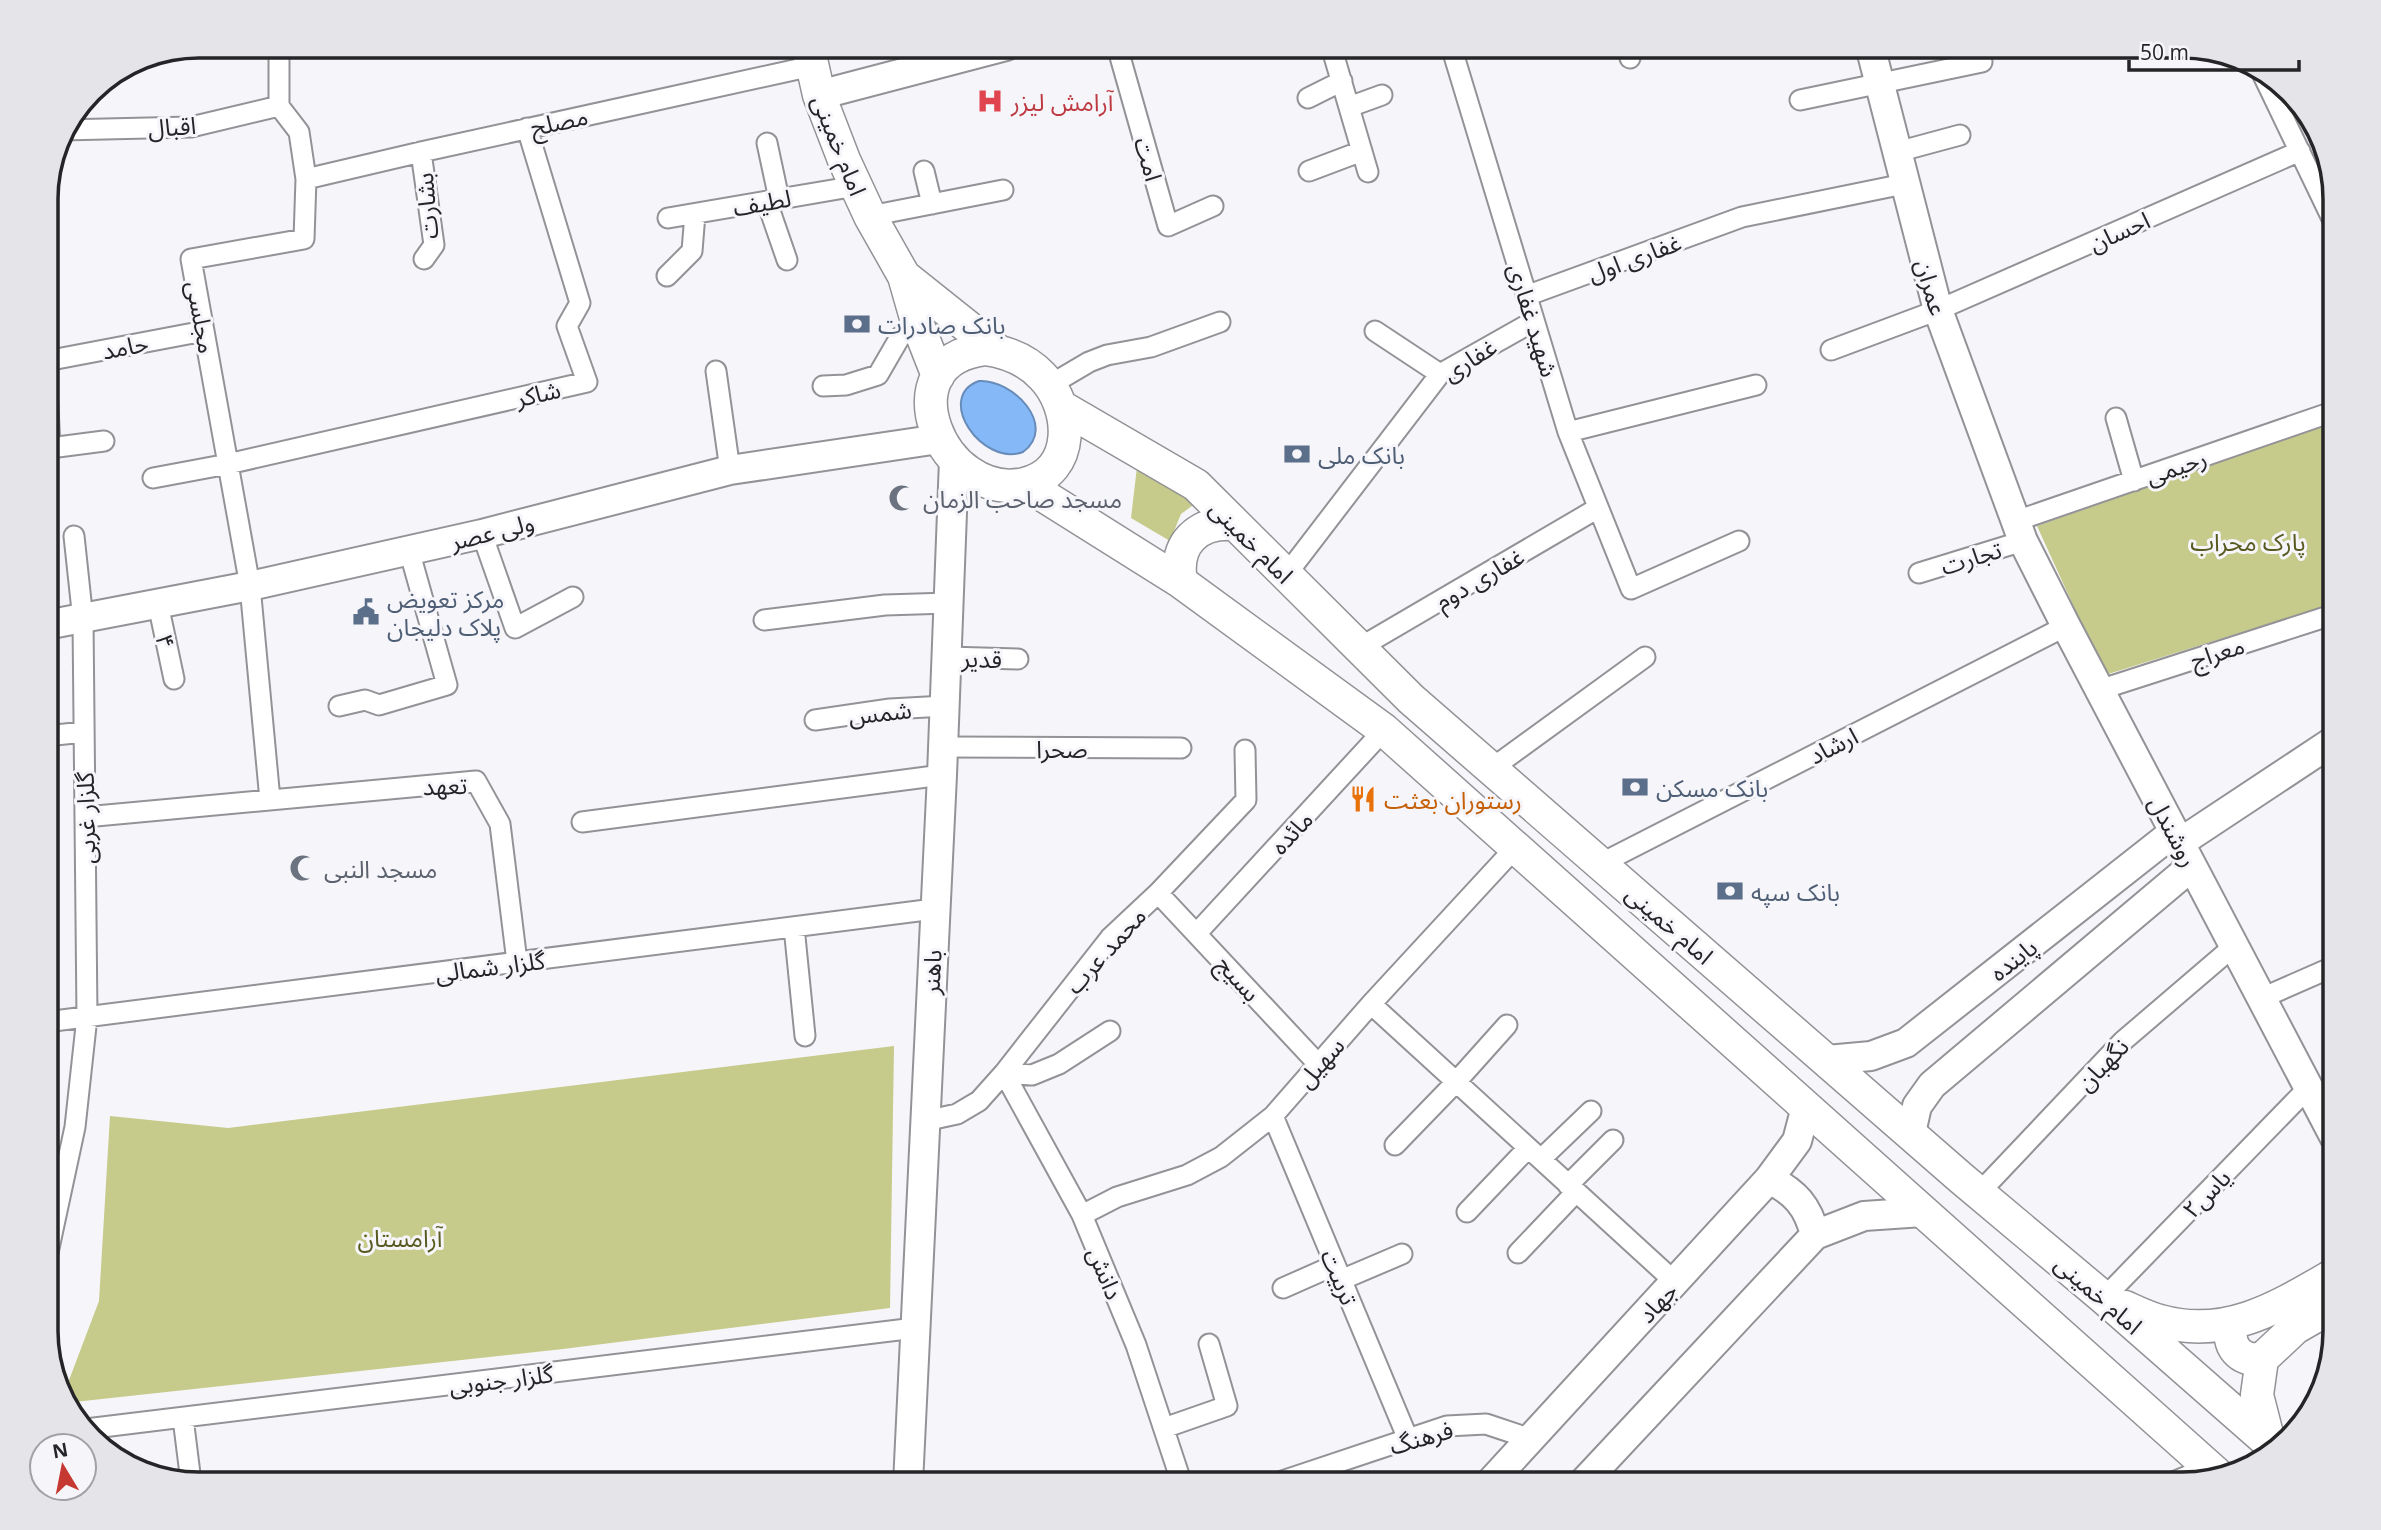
<svg xmlns="http://www.w3.org/2000/svg" width="2381" height="1530" viewBox="0 0 2381 1530" font-family="'Open Sans','Noto Sans Arabic',sans-serif">
	<style>
		.green { fill: #c6ca8a }
		.water { fill: #84b8f7; stroke: #688cb9; stroke-width: 2 }
		.lines { fill: none; stroke-linecap: round; stroke-linejoin: round }
		.street-casing { stroke: #939397; stroke-width: 23 }
		.secondary-casing { stroke: #939397; stroke-width: 32 }
		.primary-casing { stroke: #939397; stroke-width: 35 }
		.street { stroke: #fff; stroke-width: 19 }
		.secondary { stroke: #fff; stroke-width: 28 }
		.primary { stroke: #fff; stroke-width: 32 }
		.labels { text-anchor: middle; dominant-baseline: central; stroke-width: 6; stroke-linejoin: round; paint-order: stroke }
		.health-label { font-size: 24px; fill: #be3a42; stroke: #f6f5fa; text-anchor: start }
		.street-label { font-size: 24px; fill: #252527; stroke: #f6f5fa }
		.service-label { font-size: 24px; fill: #4e5e75; stroke: #f6f5fa; text-anchor: start }
		.worship-label { font-size: 24px; fill: #5b616d; stroke: #f6f5fa; text-anchor: start }
		.park-label { font-size: 24px; fill: #57591e; stroke: #f6f5fa }
		.food-label { font-size: 24px; fill: #c56008; stroke: #f6f5fa; text-anchor: start }
		.rim { fill: none; stroke: #252527; stroke-width: 3.5 }
	</style>
	<rect width="100%" height="100%" fill="#f6f5fa"/>
	<path class="green" d="M2335 420V603L2105 675 2037 526Z
		M1137 467 1196 503 1181 514 1170 541 1131 518Z
		M894 1046 890 1308 563 1349 65 1403 63 1396 99 1301 110 1116 228 1128Z"/>
	<path class="water" d="M979 381C1013 379 1058 426 1023 452 982 467 934 397 979 381Z"/>
	<g class="lines">
		<g class="street-casing">
			<path id="street" d="M1117 46 1168 226 1213 206
				M1331 46 1368 172
				M1451 46 1568 432 1631 589 1739 541
				M1627 46 1630 58
				M2260 69 2335 225
				M1308 98 1342 81
				M1800 100 1982 62
				M279 106V46
				M1349 107 1382 95
				M62 130 191 127 279 106
				M767 143 779 199
				M421 152 434 245 424 259
				M1897 152 1960 135
				M924 171 932 204
				M1309 171 1362 151
				M306 179 421 152 812 66
				M767 202 787 260
				M870 216 1003 190
				M668 218 856 186
				M667 276 692 251 695 214
				M1526 296 1742 217 1904 184
				M1375 331 1440 374
				M1831 350 1938 310 2300 151
				M46 361 204 331
				M46 365 50 448 104 441
				M716 371 730 470
				M1050 385 1089 362 1107 355 1151 347 1220 322
				M823 386 846 385 878 375 900 337 918 325
				M2116 418 2134 481
				M1568 432 1756 385
				M153 478 228 464 587 382 567 326 580 303 527 128
				M2016 521 2335 411
				M482 534 515 628 573 597
				M1919 573 2023 541
				M1286 575 1440 374 1534 321
				M158 604 174 679
				M764 620 885 605 949 603
				M1359 648 1598 508
				M947 657 1018 659
				M2099 690 2335 614
				M339 706 365 700 379 705 447 685 409 550
				M815 720 890 709 945 706
				M46 736 84 732
				M943 747 1181 748
				M1491 769 1645 657
				M270 800 250 586 191 259 304 239 306 179 299 132 279 106
				M85 817 476 781 500 824 517 962
				M582 822 942 775
				M1600 864 2066 626
				M1158 893 1318 1064
				M794 927 805 1036
				M1197 933 1384 730
				M2262 998 2335 966
				M1371 1004 1675 1282
				M46 1022 934 909
				M1004 1073 1082 1215 1136 1345 1182 1484
				M1004 1073 1032 1075 1059 1064 1110 1031
				M1273 1116 1408 1439
				M925 1121 957 1114 979 1101 1004 1073 1110 938 1158 893 1246 800 1245 750
				M1395 1145 1456 1082 1507 1025
				M1541 1159 1591 1111
				M1568 1185 1613 1140
				M1979 1193 2123 1041 2234 946
				M1467 1212 1528 1148
				M1082 1215 1117 1197 1187 1175 1221 1157 1273 1116 1371 1004 1515 848
				M1518 1253 1576 1192
				M46 1262 75 1127 87 1017 83 620 74 536
				M1341 1280 1402 1254
				M1283 1288 1335 1265
				M2104 1298 2309 1087
				M183 1418 191 1482
				M1164 1428 1227 1406 1209 1344
				M86 1429 915 1328
				M1273 1484 1447 1426 1486 1424 1531 1439
				M2168 1484 2209 1467"/>
		</g>
		<g class="secondary-casing">
			<path id="secondary" d="M1870 46 1938 310 2023 541 2066 626 2335 1138
				M819 95 1006 46
				M46 625 250 586 482 534 730 470 939 439
				M2181 842 2335 740
				M1827 1060 1871 1056 1906 1043 2174 832 2192 866 1932 1085 1917 1106 1911 1133
				M1769 1179C1795 1192 1808 1206 1815 1235
				M908 1484 942 775 954 460
				M1489 1484 1769 1179 1797 1141 1806 1107
				M1582 1484 1815 1235 1864 1216 1923 1212"/>
		</g>
		<g class="primary-casing">
			<path id="primary" d="M808 46 819 95 844 160 870 216 904 276 918 325 938 376
				M904 276 998 351
				M985 349C1007 352 1026 359 1042 376 1073 407 1077 472 1024 484 942 502 883 361 985 349Z
				M1062 407 1196 485 1411 699 1961 1178 2104 1298 2275 1448
				M1025 484 1181 582 1384 730 2218 1475
				M1181 582C1174 544 1197 521 1235 524
				M2125 1307C2136 1312 2148 1318 2160 1321 2227 1340 2280 1306 2335 1274
				M2232 1324C2226 1346 2240 1362 2262 1359
				M2269 1442 2257 1395 2262 1359 2295 1328 2335 1305"/>
		</g>
		<use href="#street" class="street"/>
		<use href="#secondary" class="secondary"/>
		<use href="#primary" class="primary"/>
	</g>
	<defs>
		<g id="hospital-bare" transform="scale(2.1)"><path d="M-5-5h3v3.5h4V-5h3V5h-3V1.5h-4V5h-3Z" fill="#e0444e" stroke="#f6f5fa" stroke-width="2.5" paint-order="stroke"/></g>
		<g id="bank-bare" transform="scale(2.1)"><path d="M-6-4H6V4H-6ZM0-2.3a2.3 2.3 0 1 0 0 4.6a2.3 2.3 0 1 0 0-4.6Z" fill="#5c6f8a" stroke="#f6f5fa" stroke-width="2.5" paint-order="stroke"/></g>
		<g id="mosque-bare" transform="scale(2.1)"><path d="M3.5-4.9A6 6 0 1 0 3.5 4.9A5 5 0 1 1 3.5-4.9Z" fill="#6b7280" stroke="#f6f5fa" stroke-width="2.5" paint-order="stroke"/></g>
		<g id="civic-bare" transform="scale(2.1)"><path d="M-.6-6.5H3V-4.5H.6V-3L4-1V1h2V6H-6V1h2V-1L-.6-3ZM-1.2 2.5V6h2.4V2.5Z" fill="#5c6f8a" stroke="#f6f5fa" stroke-width="2.5" paint-order="stroke"/></g>
		<g id="restaurant-bare" transform="scale(2.1)"><path d="M-5-6h1v4h1v-4h1v4h1v-4h1v5L-1.5 .5V6h-2V.5L-5-1ZM5-6V6H3V1.5H1.5Q1.5-4 5-6Z" fill="#e8710a" stroke="#f6f5fa" stroke-width="2.5" paint-order="stroke"/></g>
	</defs>
	<g fill-rule="evenodd">
		<use href="#hospital-bare" x="990" y="101"/>
		<use href="#bank-bare" x="857" y="324"/>
		<use href="#bank-bare" x="1297" y="454"/>
		<use href="#mosque-bare" x="902" y="498"/>
		<use href="#civic-bare" x="366" y="612"/>
		<use href="#bank-bare" x="1635" y="787"/>
		<use href="#restaurant-bare" x="1363" y="799"/>
		<use href="#mosque-bare" x="303" y="868"/>
		<use href="#bank-bare" x="1730" y="891"/>
	</g>
	<g class="labels">
		<g class="health-label">
			<text x="1011" y="101">آرامش لیزر</text>
		</g>
		<g class="street-label">
			<text transform="translate(559 121) rotate(-12)">مصلح</text>
			<text transform="translate(172 126) rotate(-4)">اقبال</text>
			<text transform="translate(840 145) rotate(68)">امام خمینی</text>
			<text transform="translate(1149 159) rotate(74)">امت</text>
			<text transform="translate(762 202) rotate(-10)">لطیف</text>
			<text transform="translate(426 206) rotate(-95)">بشارت</text>
			<text transform="translate(2119 231) rotate(-24)">احسان</text>
			<text transform="translate(1634 257) rotate(-20)">غفاری اول</text>
			<text transform="translate(1932 287) rotate(74)">عمران</text>
			<text transform="translate(202 317) rotate(80)">مجلسی</text>
			<text transform="translate(1534 320) rotate(73)">شهید غفاری</text>
			<text transform="translate(125 346) rotate(-11)">حامد</text>
			<text transform="translate(1469 359) rotate(-32)">غفاری</text>
			<text transform="translate(538 393) rotate(-13)">شاکر</text>
			<text transform="translate(2176 466) rotate(-19)">رحیمی</text>
			<text transform="translate(492 531) rotate(-14)">ولی عصر</text>
			<text transform="translate(1252 541) rotate(45)">امام خمینی</text>
			<text transform="translate(1971 557) rotate(-17)">تجارت</text>
			<text transform="translate(1479 578) rotate(-30)">غفاری دوم</text>
			<text transform="translate(166 641) rotate(78)">۴</text>
			<text transform="translate(2217 652) rotate(-18)">معراج</text>
			<text transform="translate(982 658) rotate(2)">قدیر</text>
			<text transform="translate(880 712) rotate(-6)">شمس</text>
			<text transform="translate(1833 745) rotate(-27)">ارشاد</text>
			<text x="1062" y="748">صحرا</text>
			<text transform="translate(445 785) rotate(-2)">تعهد</text>
			<text transform="translate(85 818) rotate(-91)">گلزار غربی</text>
			<text transform="translate(2174 831) rotate(62)">روشندل</text>
			<text transform="translate(1291 832) rotate(-47)">مائده</text>
			<text transform="translate(1670 924) rotate(41)">امام خمینی</text>
			<text transform="translate(1105 950) rotate(-48)">محمد عرب</text>
			<text transform="translate(2013 959) rotate(-38)">پاینده</text>
			<text transform="translate(490 966) rotate(-7)">گلزار شمالی</text>
			<text transform="translate(931 972) rotate(-87)">باهنر</text>
			<text transform="translate(1239 978) rotate(48)">بسیج</text>
			<text transform="translate(1320 1062) rotate(-49)">سهیل</text>
			<text transform="translate(2102 1064) rotate(-46)">نگهبان</text>
			<text transform="translate(2206 1193) rotate(-46)">یاس۲</text>
			<text transform="translate(1106 1273) rotate(67)">دانش</text>
			<text transform="translate(1340 1277) rotate(67)">تربیت</text>
			<text transform="translate(2099 1294) rotate(41)">امام خمینی</text>
			<text transform="translate(1657 1302) rotate(-47)">جهاد</text>
			<text transform="translate(501 1379) rotate(-7)">گلزار جنوبی</text>
			<text transform="translate(1421 1437) rotate(-16)">فرهنگ</text>
		</g>
		<g class="service-label">
			<text x="878" y="324">بانک صادرات</text>
			<text x="1318" y="454">بانک ملی</text>
			<text x="387" y="598">مرکز تعویض<tspan x="387" dy="28">پلاک دلیجان</tspan></text>
			<text x="1656" y="787">بانک مسکن</text>
			<text x="1751" y="891">بانک سپه</text>
		</g>
		<g class="worship-label">
			<text x="923" y="498">مسجد صاحب الزمان</text>
			<text x="324" y="868">مسجد النبی</text>
		</g>
		<g class="park-label">
			<text x="2248" y="541">پارک محراب</text>
			<text x="400" y="1237">آرامستان</text>
		</g>
		<g class="food-label">
			<text x="1384" y="799">رستوران بعثت</text>
		</g>
	</g>
	<path d="M0 0H2381V1530H0ZM199 58H2182A141 141 0 0 1 2323 199V1331A141 141 0 0 1 2182 1472H199A141 141 0 0 1 58 1331V199A141 141 0 0 1 199 58Z" fill="#e5e4e9" fill-rule="evenodd"/>
	<path class="rim" d="M199 58H2182A141 141 0 0 1 2323 199V1331A141 141 0 0 1 2182 1472H199A141 141 0 0 1 58 1331V199A141 141 0 0 1 199 58Z"/>
	<g transform="translate(63 1467) rotate(350)"><circle r="33" fill="#f6f5fa" stroke="#a2a2a6" stroke-width="2"/>
	<path d="M0-5L12 26L0 18L-12 26Z" fill="#c63832"/>
	<text y="-10" font-size="19" font-weight="bold" text-anchor="middle" fill="#252527">N</text>
	</g>
	<path d="M2129 60v10h170v-10" fill="none" stroke="#252527" stroke-width="3.5"/>
	<text x="2140" y="60" font-size="21" fill="#252527" stroke="#f6f5fa" stroke-width="5" paint-order="stroke">50 m</text>
</svg>
